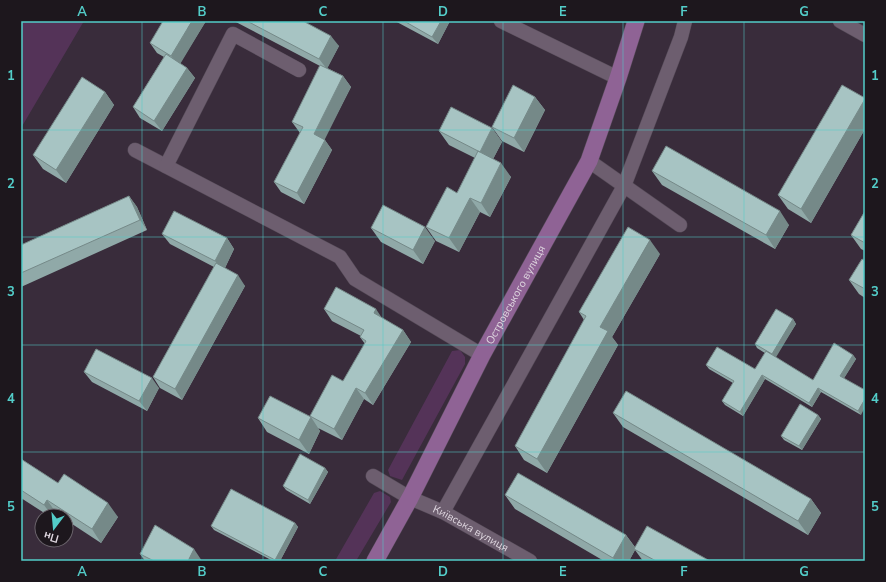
<svg xmlns="http://www.w3.org/2000/svg" width="886" height="582" viewBox="0 0 886 582" font-family="'Nunito Sans',sans-serif">
	<style>
		.green { fill: #543358 }
		.lines { fill: none; stroke-linecap: round; stroke-linejoin: round }
		.minor-casing { stroke: #554a57; stroke-width: 15 }
		.major-casing { stroke: #554a57; stroke-width: 18 }
		.minor { stroke: #6d5e6f; stroke-width: 14 }
		.major { stroke: #8f6395; stroke-width: 17 }
		.wall { fill: #90a9a8 }
		.shaded-wall { fill: #758988 }
		.building { fill: #a7c4c3; stroke: #758988 }
		.grid { fill: none; stroke: #53cdc9; stroke-width: 1; stroke-opacity: 0.55 }
		.labels { text-anchor: middle; dominant-baseline: central; stroke-width: 4; stroke-linejoin: round; paint-order: stroke }
		.street-label { font-size: 11px; fill: #ded6df; stroke: #1d171d }
		.neatline { fill: none; stroke: #53cdc9; stroke-width: 1.5 }
		.grid-label { font-size: 13px; text-anchor: middle; font-weight: bold; fill: #53cdc9 }
	</style>
	<rect width="100%" height="100%" fill="#392c3b"/>
	<path class="green" d="M21 21H84L21 128Z
		M460 350 465 357V364L402 480 390 476 388 470 452 351Z
		M380 491 390 497 391 502 356 561H335L374 493Z"/>
	<g class="lines">
		<g class="minor-casing">
			<g id="minor">
				<path d="M501 21 618 78"/>
				<path d="M840 21 865 35"/>
				<path d="M135 150 340 257 355 279 482 355"/>
				<path d="M589 161 680 225"/>
				<path d="M166 166 233 34 299 70"/>
				<path id="s1" d="M373 476 410 498 443 512 530 561"/>
				<path d="M443 512 624 186 681 37 685 21"/>
			</g>
		</g>
		<g class="major-casing">
			<g id="major">
				<path id="s2" d="M375 561 410 498 482 355 589 161 618 78 636 21"/>
			</g>
		</g>
		<use href="#minor" class="minor"/>
		<use href="#major" class="major"/>
	</g>
	<path class="wall" d="M206 21 180 63 187 68 195 78 162 131 140 118 133 107 164 57 157 53 150 43Z
		M234 21H303L339 46 327 68 343 76 351 87 324 139 332 150 304 204 281 192 274 182 300 133 292 122 320 66Z
		M395 21H450L438 44Z
		M105 92 114 105 66 183 43 169 33 155Z
		M535 97 545 110 524 152 502 141 492 127Z
		M865 98V129L811 223 788 209 778 195Z
		M492 128 502 142 493 159 511 177 490 217 480 212 459 252 436 241 426 227 457 193 475 158 449 145 439 131Z
		M652 171 789 225 775 249 662 185Z
		M129 196 137 207 147 230 21 287V245Z
		M865 211V251L861 249 851 235Z
		M371 228 435 241 423 264 381 242Z
		M162 234 227 238 234 249 225 268 245 286 182 400 160 388 153 377 214 267 170 244Z
		M660 254 612 337 618 345 547 473 524 460 515 446 584 320 579 312Z
		M865 261V298L859 294 849 280Z
		M324 309 383 319 403 330 411 342 373 405 364 399 342 440 318 428 310 416 343 381 365 344 360 337 361 336 332 321Z
		M793 319 796 324 775 357 813 380 853 355 856 359 844 378 861 415 821 392 812 407 765 379 743 416 725 405 722 401 733 383 709 369 706 365 755 369 765 353 757 348 755 344Z
		M84 372 159 388 147 411 92 382Z
		M613 413 811 499 821 513 808 535 623 427Z
		M818 415 821 419 802 450 784 440 781 436Z
		M311 417 320 431 309 454 267 432 258 418Z
		M21 459 58 483 118 517 101 543 66 520V516H60L57 514 55 516H49L21 498Z
		M325 468 328 472 310 504 286 490 283 486Z
		M505 495 626 535 635 547 710 561H643L635 550 629 561H604L515 509Z
		M295 523 298 527 280 561H273L214 530 211 526Z
		M140 554 202 561H145Z"/>
	<path class="shaded-wall" d="M192 21H206L179 66 171 56Z
		M441 21H450L438 44 432 37Z
		M331 36 339 46 327 69 319 59Z
		M187 68 195 78 162 131 154 121Z
		M343 76 351 87 322 145 314 134Z
		M105 92 114 105 66 183 56 170Z
		M535 97 545 110 524 152 514 138Z
		M865 99V129L811 223 801 209Z
		M492 128 502 142 490 165 480 152Z
		M325 140 332 150 304 204 297 193Z
		M501 163 511 177 490 217 481 203Z
		M129 196 137 207 147 230 140 220Z
		M470 198 480 212 459 252 449 238Z
		M780 211 789 225 775 249 766 235Z
		M425 227 435 241 423 264 413 250Z
		M227 238 234 249 223 272 215 261Z
		M650 240 660 254 612 337 618 345 547 473 537 459 600 327Z
		M238 275 245 286 182 400 175 389Z
		M376 309 384 321 374 313Z
		M793 319 796 324 775 359 772 354Z
		M403 330 411 342 373 405 365 393Z
		M853 355 856 359 843 380 840 376Z
		M762 375 765 379 743 416 740 412Z
		M152 378 159 388 147 411 139 401Z
		M356 388 364 399 342 440 334 429Z
		M818 388 821 392 812 407 809 403Z
		M865 399V407L861 415 858 411Z
		M818 415 821 419 802 450 799 446Z
		M311 417 320 431 309 454 299 440Z
		M325 468 328 472 310 504 308 500Z
		M811 499 821 513 808 535 798 521Z
		M47 500 57 514 55 516H52L44 505Z
		M108 503 118 517 101 543 92 529Z
		M295 523 298 527 280 561H276L275 560Z
		M626 535 636 549H634L635 550 629 561H615L613 558Z
		M194 549 202 561H188Z"/>
	<path class="building" d="M163 21H192L171 56 150 43Z
		M247 21H303L331 36 319 59Z
		M404 21H441L432 37Z
		M166 54 187 68 154 121 133 107Z
		M320 65 343 76 314 134 325 140 297 193 274 182 303 127 292 122Z
		M82 77 105 92 56 170 33 155Z
		M513 85 535 97 514 138 492 127Z
		M842 85 865 98V99L801 209 778 195Z
		M451 107 492 128 480 152 439 131Z
		M666 146 780 211 766 235 652 171Z
		M478 151 501 163 481 203 470 198 449 238 426 227 447 187 457 193Z
		M129 196 140 220 21 273V245Z
		M383 205 425 227 413 250 371 228Z
		M174 211 227 238 215 261 162 234Z
		M865 211V243L851 235Z
		M628 227 650 240 600 327 608 331 537 459 515 446 586 316 579 312Z
		M862 259 865 261V289L849 280Z
		M216 263 238 275 175 389 153 377Z
		M336 287 376 309 374 313 403 330 365 393 356 388 334 429 310 416 332 375 343 381 366 341 360 337 364 330 324 309Z
		M776 309 793 319 772 354 755 344Z
		M834 343 853 355 840 376 865 390V399L858 411 818 388 809 403 762 375 740 412 722 401 734 381 706 365 717 347 755 369 766 351 813 380Z
		M96 349 152 378 139 401 84 372Z
		M626 391 811 499 798 521 613 413Z
		M270 396 311 417 299 440 258 418Z
		M800 404 818 415 799 446 781 436Z
		M300 454 325 468 308 500 283 486Z
		M21 459 58 483 64 474 108 503 92 529 47 500 44 505 21 490Z
		M518 473 626 535 613 558 505 495Z
		M231 489 295 523 275 560 211 526Z
		M155 525 194 549 188 561H154L140 554Z
		M647 526 710 561H656L634 549Z"/>
	<path class="grid" d="M142 21V561M263 21V561M383 21V561M503 21V561M623 21V561M744 21V561M21 130H865M21 237H865M21 345H865M21 452H865"/>
	<g class="labels">
		<g class="street-label">
			<text stroke="none"><textPath href="#s2" startOffset="301">Островського вулиця</textPath></text>
			<text stroke="none"><textPath href="#s1" startOffset="111">Київська вулиця</textPath></text>
		</g>
	</g>
	<rect width="886" height="582" fill="none" stroke="#1d171d" stroke-width="44"/>
	<g transform="translate(54 528) rotate(196)"><circle r="19" fill="#1d171d" stroke="#6a636b"/>
	<path d="M0-3L7 15L0 10L-7 15Z" fill="#53cdc9"/>
	<text y="-6" font-size="11" font-weight="bold" text-anchor="middle" fill="#ded6df">Пн</text>
	</g>
	<rect x="22" y="22" width="842" height="538" class="neatline"/>
	<g class="grid-label">
		<text x="82" y="16">A</text>
		<text x="202" y="16">B</text>
		<text x="323" y="16">C</text>
		<text x="443" y="16">D</text>
		<text x="563" y="16">E</text>
		<text x="684" y="16">F</text>
		<text x="804" y="16">G</text>
		<text x="11" y="80">1</text>
		<text x="875" y="80">1</text>
		<text x="11" y="188">2</text>
		<text x="875" y="188">2</text>
		<text x="11" y="296">3</text>
		<text x="875" y="296">3</text>
		<text x="11" y="403">4</text>
		<text x="875" y="403">4</text>
		<text x="11" y="511">5</text>
		<text x="875" y="511">5</text>
		<text x="82" y="576">A</text>
		<text x="202" y="576">B</text>
		<text x="323" y="576">C</text>
		<text x="443" y="576">D</text>
		<text x="563" y="576">E</text>
		<text x="684" y="576">F</text>
		<text x="804" y="576">G</text>
	</g>
</svg>
